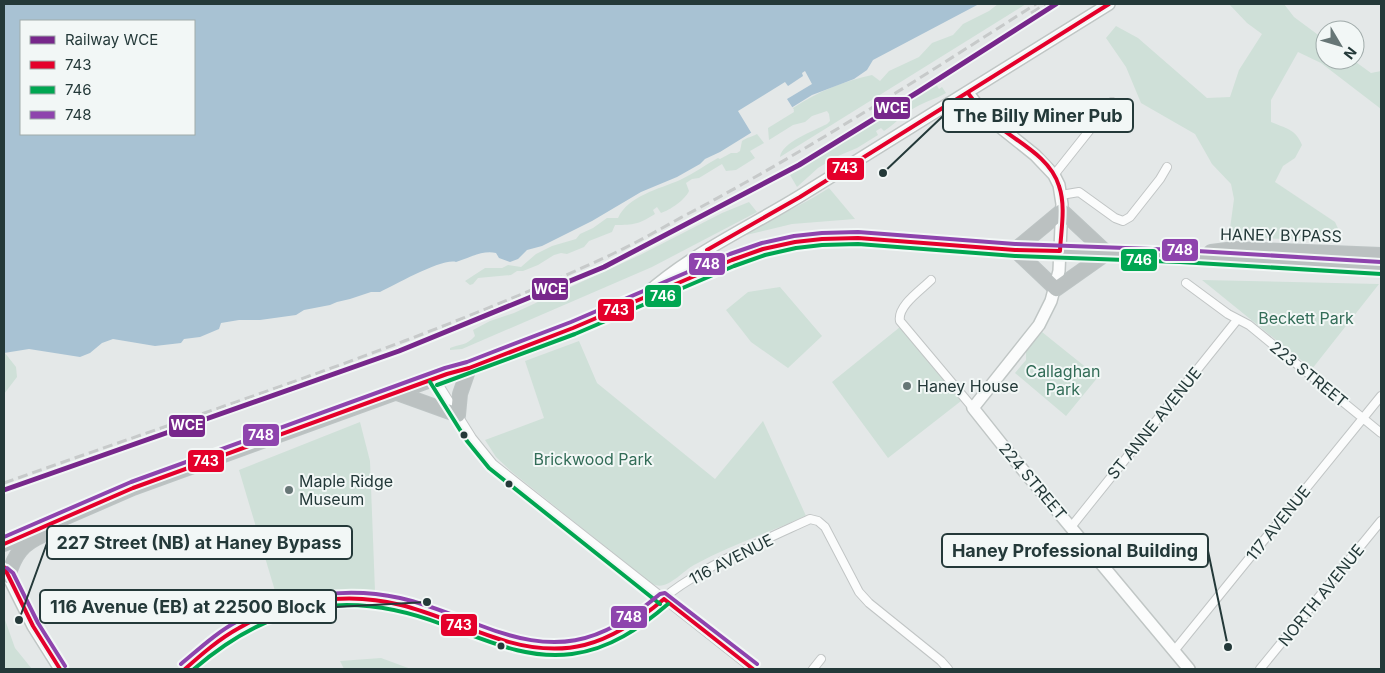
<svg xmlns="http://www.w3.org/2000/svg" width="1385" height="673" viewBox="0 0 1385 673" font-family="Inter,sans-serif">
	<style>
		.green { fill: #cfe0d8 }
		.water { fill: #a8c2d3; fill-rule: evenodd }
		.pier { fill: #e4e8e8 }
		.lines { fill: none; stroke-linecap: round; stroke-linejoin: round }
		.street-casing { stroke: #c1c5c5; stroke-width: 10 }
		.secondary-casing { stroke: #c0c6c5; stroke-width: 14 }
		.highway-casing { stroke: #bdc4c4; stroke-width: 16 }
		.street { stroke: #fbfcfc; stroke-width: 8 }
		.secondary { stroke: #fbfcfc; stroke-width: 11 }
		.highway { stroke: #bbc1c1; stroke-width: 14 }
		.rail { stroke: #c7caca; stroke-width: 3; stroke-dasharray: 10 5; stroke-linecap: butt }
		.bus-1-casing { stroke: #f2f7f6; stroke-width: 8 }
		.bus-2-casing { stroke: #f2f7f6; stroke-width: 8 }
		.bus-3-casing { stroke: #f2f7f6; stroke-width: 8 }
		.bus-1 { stroke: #e4002b; stroke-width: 4 }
		.bus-2 { stroke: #00a651; stroke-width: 4 }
		.bus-3 { stroke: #8e44ad; stroke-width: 4 }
		.rail-1-casing { stroke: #f2f7f6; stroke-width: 9 }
		.rail-1 { stroke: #77278b; stroke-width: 5 }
		.poi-dot { fill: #677676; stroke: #f2f7f6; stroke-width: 2 }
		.bus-dot { fill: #243939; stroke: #f2f7f6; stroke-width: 2 }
		.labels { text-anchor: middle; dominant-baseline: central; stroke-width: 4; stroke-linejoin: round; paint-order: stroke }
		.street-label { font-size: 16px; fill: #243939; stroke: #f2f7f6 }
		.park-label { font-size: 16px; fill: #326c57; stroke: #f2f7f6 }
		.poi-label { font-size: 16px; fill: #243939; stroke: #f2f7f6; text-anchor: start }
		.leader { fill: none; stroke: #243939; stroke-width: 2 }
		.callout-dot { fill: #243939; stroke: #f2f7f6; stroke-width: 2 }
		.callout { fill: #f2f7f6; stroke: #243939; stroke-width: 2 }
		.callout-label { font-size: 18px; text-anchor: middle; font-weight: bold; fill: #243939 }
		.line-badge { stroke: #f2f7f6; stroke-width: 2 }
		.badge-label { font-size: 14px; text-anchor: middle; font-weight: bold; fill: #fff }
	</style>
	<rect width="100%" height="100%" fill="#e4e8e8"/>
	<path class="green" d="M998 4H1026L780 157C782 142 814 131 827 124L830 121 829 114 827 111 812 116 805 122 793 125 769 140 768 128 794 112 793 108C817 92 844 81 872 75L880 81 889 71 919 57 932 43 953 35 963 24 989 11Z
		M1229 4H1284L1294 17 1325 40V60H1353L1371 73 1381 71V109L1321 63 1298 52 1271 100V122C1285 128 1296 129 1302 145L1295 158 1283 166 1275 182 1335 222 1341 235C1303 241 1267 239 1229 236L1234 199 1231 184 1212 164 1195 134 1141 103 1126 67 1106 38 1116 26 1138 38 1207 98 1230 97 1239 70 1262 34 1247 23Z
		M936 84 939 89 942 87 946 93C936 99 926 101 916 107 904 113 895 124 884 131L881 128 876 131 878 135 857 148 838 156 818 168 797 187 790 175Z
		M757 134 764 143 750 151 755 158 736 170 726 171 722 164 699 178 692 179 686 183 689 191C685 200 670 210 661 213L657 207 653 210 655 214C639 224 634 225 615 225L612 232 589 241 584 247 567 254 561 253 554 255 538 265 523 271H517L511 275 478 278 473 284 470 285 465 281 485 268H502L508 265 521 267 536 254 552 246 576 239 580 234 593 228 607 218H618C628 196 659 189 680 180 693 174 705 165 718 158L720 159 731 153H737L740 151 742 141C747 137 752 137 757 134Z
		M829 188 855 219 792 224 742 236C771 219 801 206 829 188Z
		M749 202 757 212 652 267 462 349 450 350V348C460 344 466 346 475 336L473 330 490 321 514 313 640 255 722 213Z
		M1202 280 1379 284 1312 369Z
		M780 287 822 336 788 368 751 342 726 310 748 292Z
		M900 327 961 401 888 458 832 382Z
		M1042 332 1098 377 1066 416 1015 373 1026 360V351Z
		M579 341 597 383 715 479 763 421 806 516C769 532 729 546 694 565 681 572 666 593 651 583L512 472 496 457 485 440 544 418 525 361Z
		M5 353 16 367 17 377 4 394V354Z
		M360 422 370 461 375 591C342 588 310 592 278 601L239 470Z
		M4 617 15 648 32 669H4Z
		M381 658 411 669H344L340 661Z"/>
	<path class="water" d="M4 4H979L873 60 867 70 854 79 812 95 720 152 705 159 700 164 677 177 641 192 592 221 542 246 527 250 518 259 510 262 499 258 496 253C482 250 469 258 456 262 442 258 395 285 380 292H371L350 299 337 302 330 305 304 310 296 315 260 320H239L221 323 219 329 200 337 184 339 181 343 155 346 113 339 102 343 90 353 80 357 29 349 4 353ZM21 21H194V134H21Z"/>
	<path class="pier" d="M805 71 812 84 787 99 794 110 752 134 738 111 785 82 788 86 803 76 802 73Z"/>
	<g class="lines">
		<g class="street-casing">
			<path id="street" d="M1054 175 1112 102
				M1061 195 1079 192 1115 218 1123 221 1130 217 1160 179 1167 167
				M931 280C921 290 897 306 900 321L973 408
				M1186 283 1228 314 1249 325 1381 433
				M435 379 472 438 493 464 753 669
				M1071 527 1237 320
				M1174 651 1381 396
				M185 669C233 622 297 592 366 598 395 600 423 610 450 620 488 634 527 653 570 648 628 641 644 607 689 580 727 556 769 538 810 519L818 521 825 527 859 592 869 603 941 661 948 669
				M813 669 821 659
				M1260 669 1381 521"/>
		</g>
		<g class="secondary-casing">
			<path id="secondary" d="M968 93 985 115 1035 155 1054 175 1059 185 1062 204 1059 271 1051 301 1039 325 973 408 1008 452 1189 669
				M646 294C692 253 748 228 800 196 903 133 1006 69 1109 4
				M4 568 33 626 60 669"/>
		</g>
		<g class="highway-casing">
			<path id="highway" d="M1015 250 1062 211 1107 253
				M1015 250 1056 289 1107 253
				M1211 252 1235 249 1381 255
				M397 393 458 415 460 394 469 368
				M4 544 133 488 447 374 469 368 573 328 732 260 763 249 795 242 822 239 858 238 1015 250 1180 256 1381 268
				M4 574 8 576C15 554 22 544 43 535"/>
		</g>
		<use href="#street" class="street"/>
		<use href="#secondary" class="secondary"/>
		<use href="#highway" class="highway"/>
		<path class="rail" d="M1031 13 1046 4
			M4 483C205 411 411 347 606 257 632 245 657 231 682 217 804 153 920 78 1036 4"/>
		<g class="bus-1-casing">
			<path id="bus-1" d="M707 250 800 197 1109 4
				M4 544 133 488 447 374 469 368 573 328 732 260 763 249 795 242 822 239 858 238 1015 250 1060 251C1061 230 1066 206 1059 186 1050 156 1015 141 993 122 983 114 976 104 968 93
				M4 567 33 626 60 669
				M664 599 753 669
				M185 669C202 654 219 639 239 628 286 600 347 591 401 605 433 613 462 627 493 637 564 662 609 646 664 599"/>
		</g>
		<g class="bus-2-casing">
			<path id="bus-2" d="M430 382 467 441 489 468 660 604
				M437 385 575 334 734 266 765 255 796 248 822 245 858 244 1015 256 1180 262 1381 274
				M194 669C272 602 348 588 444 625 486 640 526 660 572 654 610 649 640 628 668 604"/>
		</g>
		<g class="bus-3-casing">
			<path id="bus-3" d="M4 537 131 482 445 368 467 362 571 322 730 254 762 243 794 236 822 233 858 232 1015 244 1180 250 1381 262
				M7 568 13 573 38 623 65 666
				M181 664C199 649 217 632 238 621 288 595 345 586 400 598 427 604 453 615 479 625 556 655 598 646 660 594L665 593 757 664"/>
		</g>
		<use href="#bus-1" class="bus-1"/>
		<use href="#bus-2" class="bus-2"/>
		<use href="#bus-3" class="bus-3"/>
		<g class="rail-1-casing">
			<path id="rail-1" d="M4 490 399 351 604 267 799 165 918 92 1056 4"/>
		</g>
		<use href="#rail-1" class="rail-1"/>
	</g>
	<g class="poi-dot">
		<circle cx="907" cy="386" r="5"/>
		<circle cx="289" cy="490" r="5"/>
	</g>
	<g class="bus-dot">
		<circle cx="464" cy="435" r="4.5"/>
		<circle cx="509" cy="484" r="4.5"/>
		<circle cx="501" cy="646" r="4.5"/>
	</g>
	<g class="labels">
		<g class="street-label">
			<text transform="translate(1281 235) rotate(1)">HANEY BYPASS</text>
			<text transform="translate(1309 374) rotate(39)">223 STREET</text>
			<text transform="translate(1154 423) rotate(-51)">ST ANNE AVENUE</text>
			<text transform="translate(1033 481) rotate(50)">224 STREET</text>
			<text transform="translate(1278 523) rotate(-51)">117 AVENUE</text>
			<text transform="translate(731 559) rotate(-27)">116 AVENUE</text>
			<text transform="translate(1321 595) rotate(-51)">NORTH AVENUE</text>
		</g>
		<g class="park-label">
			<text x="1306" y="318">Beckett Park</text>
			<text x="1063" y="371">Callaghan<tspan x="1063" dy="18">Park</tspan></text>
			<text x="593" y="459">Brickwood Park</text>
		</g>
		<g class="poi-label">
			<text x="917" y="386">Haney House</text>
			<text x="299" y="481">Maple Ridge<tspan x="299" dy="18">Museum</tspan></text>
		</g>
	</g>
	<path class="leader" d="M883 173L943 116M19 620L47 543M1228 647L1208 551M427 602L336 607"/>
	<g class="callout-dot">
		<circle cx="883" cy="173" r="5"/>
		<circle cx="19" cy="620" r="5"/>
		<circle cx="1228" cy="647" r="5"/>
		<circle cx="427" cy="602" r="5"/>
	</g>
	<g class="callout">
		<rect x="943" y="99" width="190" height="33" rx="5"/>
		<rect x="47" y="526" width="305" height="33" rx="5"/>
		<rect x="942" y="534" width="266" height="33" rx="5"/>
		<rect x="40" y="590" width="296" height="33" rx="5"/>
	</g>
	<g class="callout-label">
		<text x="1038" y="122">The Billy Miner Pub</text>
		<text x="199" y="549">227 Street (NB) at Haney Bypass</text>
		<text x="1075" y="557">Haney Professional Building</text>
		<text x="188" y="613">116 Avenue (EB) at 22500 Block</text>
	</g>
	<g class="line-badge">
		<rect x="873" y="96" width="38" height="24" rx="5" fill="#77278b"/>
		<rect x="826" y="157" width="39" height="24" rx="5" fill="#e4002b"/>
		<rect x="1161" y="238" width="38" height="24" rx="5" fill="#8e44ad"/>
		<rect x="1120" y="248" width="38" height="24" rx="5" fill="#00a651"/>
		<rect x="688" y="252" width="38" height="24" rx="5" fill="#8e44ad"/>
		<rect x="531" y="277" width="38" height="24" rx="5" fill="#77278b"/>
		<rect x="644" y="284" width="38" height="24" rx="5" fill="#00a651"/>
		<rect x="597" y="298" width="38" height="24" rx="5" fill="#e4002b"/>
		<rect x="168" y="414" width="38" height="24" rx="5" fill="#77278b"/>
		<rect x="242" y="423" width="38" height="24" rx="5" fill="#8e44ad"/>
		<rect x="187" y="449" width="38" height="24" rx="5" fill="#e4002b"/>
		<rect x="610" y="605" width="38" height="24" rx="5" fill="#8e44ad"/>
		<rect x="440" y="613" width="38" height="24" rx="5" fill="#e4002b"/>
	</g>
	<g class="badge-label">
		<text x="892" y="113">WCE</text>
		<text x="845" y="173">743</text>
		<text x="1180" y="255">748</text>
		<text x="1139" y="265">746</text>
		<text x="707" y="269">748</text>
		<text x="550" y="294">WCE</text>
		<text x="663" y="301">746</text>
		<text x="616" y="315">743</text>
		<text x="187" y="430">WCE</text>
		<text x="261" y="440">748</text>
		<text x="206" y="466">743</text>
		<text x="629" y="622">748</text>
		<text x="459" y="630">743</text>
	</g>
	<rect width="1385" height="673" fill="none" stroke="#243939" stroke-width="10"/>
	<rect x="20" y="20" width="175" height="115" fill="#f2f7f6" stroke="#a0abaa"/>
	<rect x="30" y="36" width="25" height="8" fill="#77278b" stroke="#a0abaa"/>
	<text x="65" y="45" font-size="15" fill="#243939">Railway WCE</text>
	<rect x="30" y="61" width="25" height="8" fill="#e4002b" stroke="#a0abaa"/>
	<text x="65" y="70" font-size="15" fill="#243939">743</text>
	<rect x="30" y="86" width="25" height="8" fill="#00a651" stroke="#a0abaa"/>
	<text x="65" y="95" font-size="15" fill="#243939">746</text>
	<rect x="30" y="111" width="25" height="8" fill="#8e44ad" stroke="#a0abaa"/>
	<text x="65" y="120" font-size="15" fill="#243939">748</text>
	<g transform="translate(1340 45) rotate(128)"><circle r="24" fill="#f2f7f6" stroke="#a0abaa"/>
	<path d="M0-4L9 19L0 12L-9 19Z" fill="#677676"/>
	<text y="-8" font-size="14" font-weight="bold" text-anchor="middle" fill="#243939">N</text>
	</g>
</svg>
